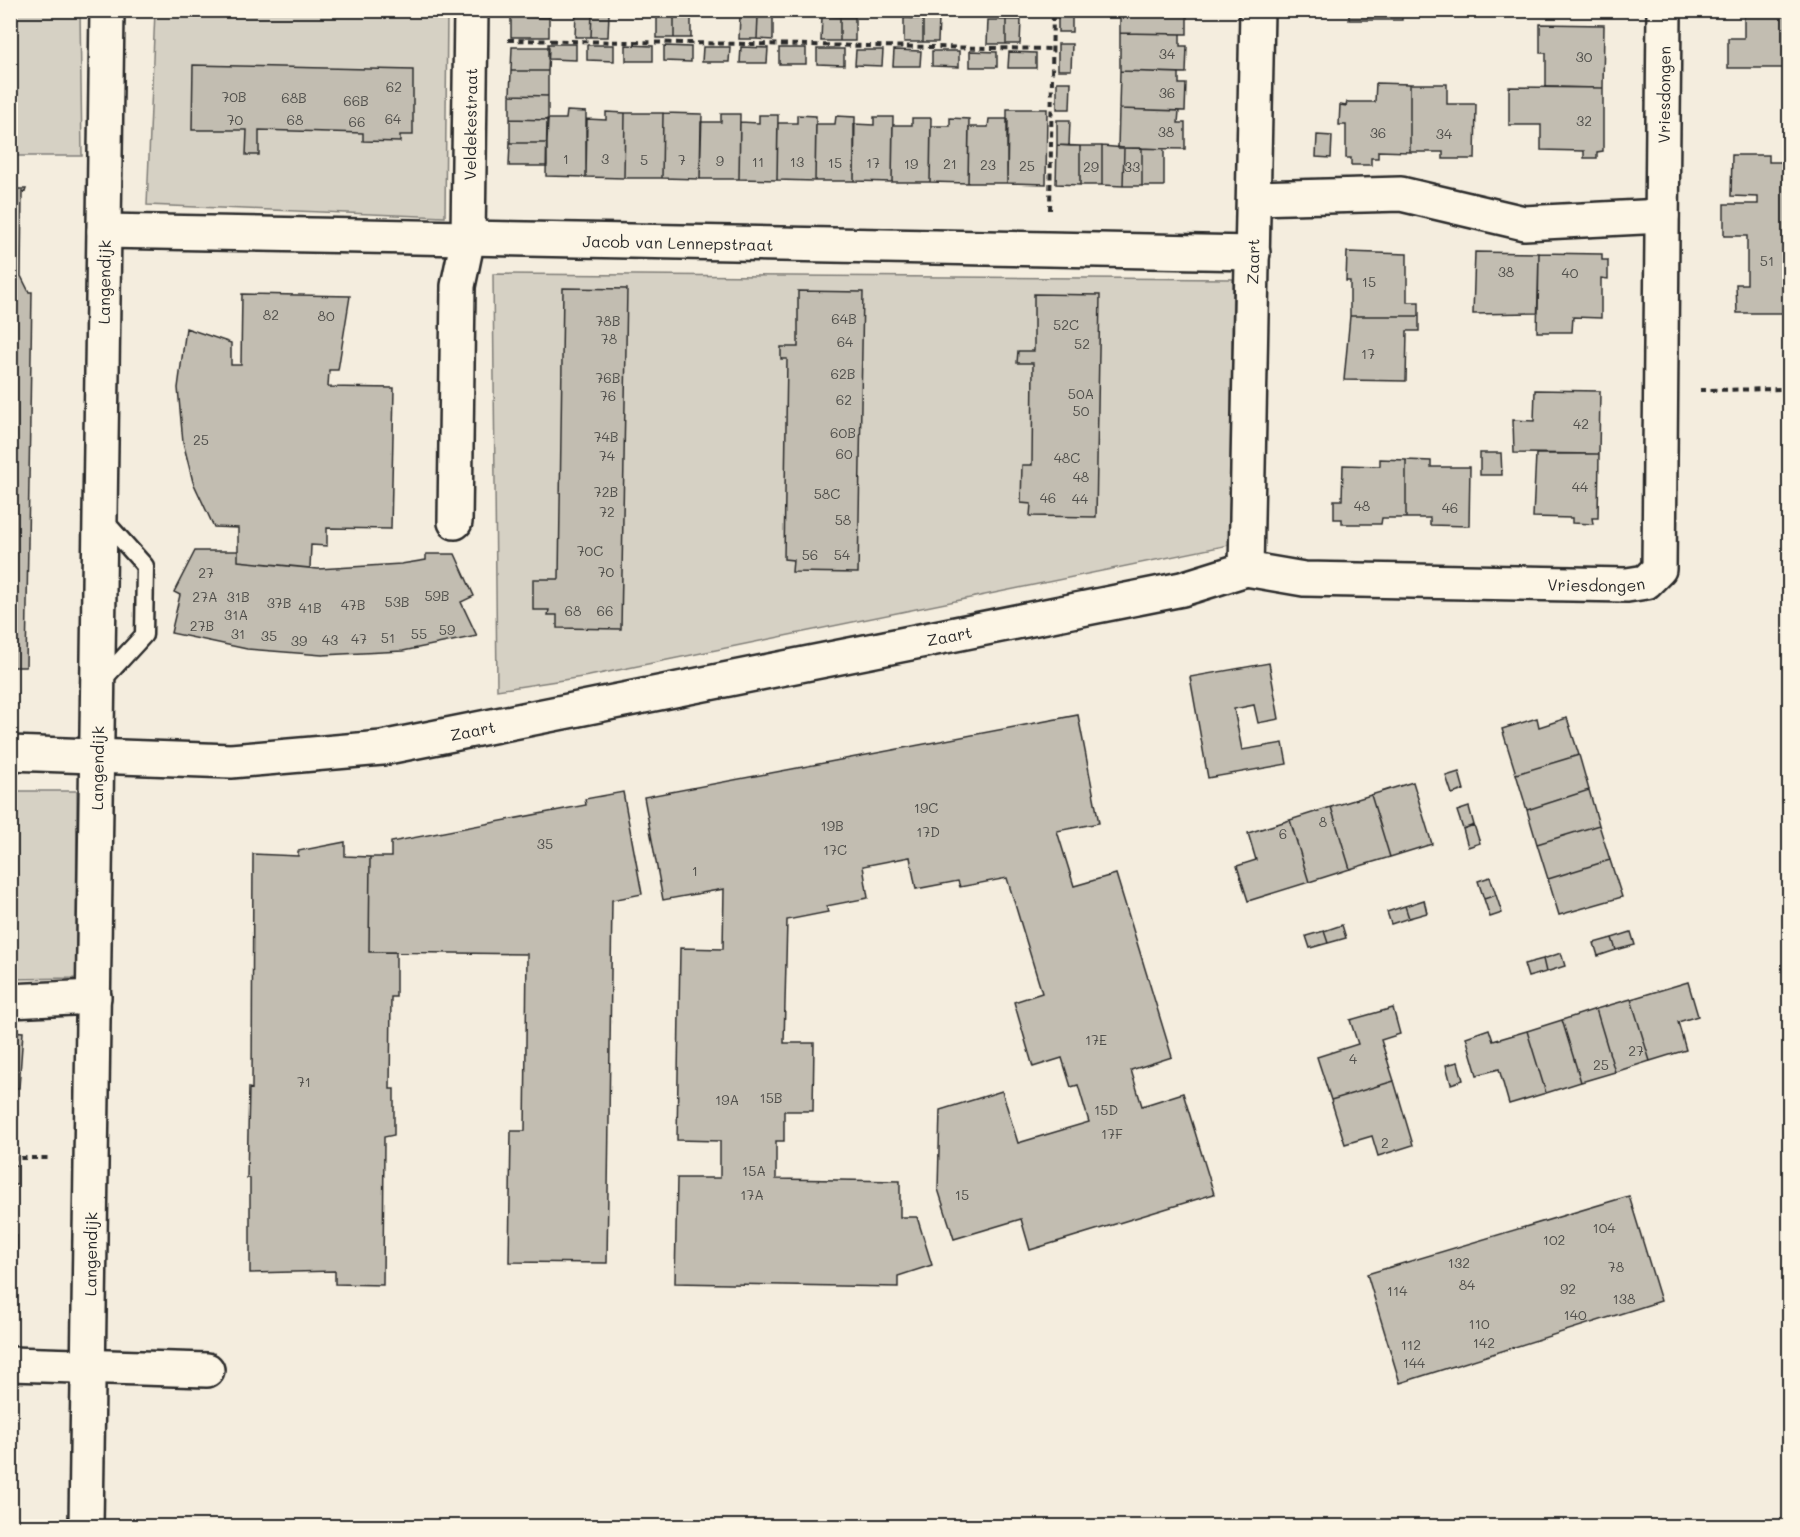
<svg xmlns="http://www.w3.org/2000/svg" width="1800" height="1537" viewBox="0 0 1800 1537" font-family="Mali,sans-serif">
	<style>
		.green { fill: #d6d1c4; stroke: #807e78; stroke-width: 1.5 }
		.building { fill: #c2bdb1; stroke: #2b2b2b; stroke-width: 1.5 }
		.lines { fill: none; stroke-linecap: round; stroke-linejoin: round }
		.service-casing { stroke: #2b2b2b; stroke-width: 21 }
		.minor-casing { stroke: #2b2b2b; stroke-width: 38 }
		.path { stroke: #2b2b2b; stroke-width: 4; stroke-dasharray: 6 4.5; stroke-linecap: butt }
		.service { stroke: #fcf5e5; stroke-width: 16 }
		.minor { stroke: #fcf5e5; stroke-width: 33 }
		.labels { text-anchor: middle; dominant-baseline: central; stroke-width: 4.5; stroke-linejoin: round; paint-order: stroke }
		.number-label { font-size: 14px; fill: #51504c }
		.street-label { font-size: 16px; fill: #2b2b2b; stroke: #fcf5e5 }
	</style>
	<rect width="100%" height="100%" fill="#f4edde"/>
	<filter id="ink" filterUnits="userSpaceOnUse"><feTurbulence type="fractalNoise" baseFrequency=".0167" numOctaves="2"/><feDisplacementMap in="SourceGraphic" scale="12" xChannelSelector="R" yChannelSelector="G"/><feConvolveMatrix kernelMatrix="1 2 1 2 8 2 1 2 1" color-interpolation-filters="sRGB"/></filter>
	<g filter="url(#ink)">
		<path class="green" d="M11 10 80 11 82 156H11Z
			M155 11H447L445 217 147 205Z
			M493 274 1233 279 1229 545 589 676 497 690Z
			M10 791H77L76 978 11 979Z"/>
		<path class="building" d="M512 10H549V18L511 17Z
			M1058 10H1072V32H1058Z
			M1120 10H1187V34L1120 33Z
			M1349 10H1402V20H1349Z
			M1790 10V68H1728V38H1744V12L1728 10Z
			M576 13H592L591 37H575Z
			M592 13H609L608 37H591Z
			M657 15H674V38H657Z
			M674 15H691V38H674Z
			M740 15 758 16 757 39H739Z
			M758 16H773V40L757 39Z
			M822 16 840 17V41H821Z
			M511 17 549 18V37H511Z
			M840 17H855V41H840Z
			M904 18 923 19V42H904Z
			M923 19H939L938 42H923Z
			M988 20H1006V44H987Z
			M1006 20H1021L1020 44H1006Z
			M1540 24 1604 25 1603 88 1546 87V53H1540Z
			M1120 33 1180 34V46H1187L1186 73 1120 71Z
			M548 44H576V60L548 59Z
			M1058 44H1072L1071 70H1058Z
			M587 45H614V61L587 60Z
			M626 45 653 46V61H626Z
			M664 46 691 47V62L664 61Z
			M512 47H549L548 71H511Z
			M703 47H730L729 62H702Z
			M741 47 768 48 767 63H740Z
			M779 48H806V64H779Z
			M817 49H844V65L817 64Z
			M856 50H883L882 66 855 65Z
			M894 50 921 51 920 66H893Z
			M932 51H959V67L932 66Z
			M970 51 997 52V67H970Z
			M1009 52 1036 53V68H1008Z
			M193 65 413 70V135H400V142L363 141V133L259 130V155H246L247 130H192Z
			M511 71H548V96L510 95Z
			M1120 71 1179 73V84H1186L1185 111 1119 109Z
			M1057 82H1071L1070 109H1057Z
			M1376 83 1410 84V152L1378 151V158H1371V165H1351V158H1346V125H1339L1340 105 1346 106 1347 102H1375Z
			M1410 84H1447V104H1476L1475 159H1443V152H1410Z
			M1509 87 1603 88V151L1597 152V158H1584V151L1541 150V125H1509Z
			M510 95 548 96V120L510 119Z
			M1007 109H1047L1046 184 1007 183Z
			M1119 109 1179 111 1178 123H1185V149L1118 148Z
			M567 111 586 112V177L546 176 547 119H566Z
			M606 112 625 113 624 178 586 177 587 119 606 120Z
			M625 113H663L662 178H624Z
			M663 113 702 114 700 179 662 178Z
			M721 114H740L739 179H700L701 122H721Z
			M759 115H778L777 180 739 179 740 122 759 123Z
			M797 115 816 116 815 181 777 180 778 123H797Z
			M836 116 855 117 854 181H815L816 124H835Z
			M874 117H893L892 182 854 181V124L874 125Z
			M912 118H931L930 182H892L893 125H912Z
			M950 118 969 119 968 183 930 182 931 126H950Z
			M510 119 548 120 547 143H510Z
			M989 119H1008L1007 183H968L969 127H988Z
			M1057 120H1070L1069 146 1057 145Z
			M1317 135 1332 136 1331 158 1316 157Z
			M510 143H547V166H509Z
			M1057 145 1080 146V185L1056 184Z
			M1080 146H1102V185H1080Z
			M1102 146 1124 148 1123 186 1102 185Z
			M1124 148H1142V186H1123Z
			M1142 148 1164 149V186H1142Z
			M1782 152H1790V313H1737L1736 284H1747V236H1724V204H1758V197L1731 196 1732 155H1769V162H1781Z
			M10 189H26L25 192 22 191 21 276 29 292H32L26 667H10Z
			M1347 252 1407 254V302H1419V316H1350V281H1346Z
			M1475 252 1539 253 1538 313 1473 314Z
			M1539 253 1602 254V260H1608V279L1601 278V318L1573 317 1572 332H1537Z
			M563 288 627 289 621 629 557 628V615H548L549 610H533V579H559Z
			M798 291 863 292 858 573 792 572 793 560 784 559 787 359H781V347H798Z
			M242 294 350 296 338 370H329L328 387 394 388 391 529 327 528V546L311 545 310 568 238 561V528L214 527 193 482 183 442 178 388 186 328 231 343V365H241Z
			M1034 294 1100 295 1096 517 1030 516 1031 504 1021 503 1022 465H1032L1033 363H1017L1018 351H1034Z
			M1350 316H1419V331H1407L1406 381 1344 380Z
			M1535 390 1600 391 1599 454 1514 453 1513 420 1534 421Z
			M1480 453H1501L1502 475H1480Z
			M1536 454H1599L1598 518H1592L1593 524 1572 523V518L1533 517Z
			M1380 459 1406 460V518H1382L1381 524H1342V519H1334V500H1342L1343 465 1380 466Z
			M1406 460 1431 461V467H1470L1469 526 1430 525V518H1406Z
			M195 551H238V561L318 569 401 564 426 560V554H455L474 596 461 602 477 636 403 651 322 655 247 649 171 633 180 595 174 592Z
			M1269 663 1279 719 1258 723 1254 705 1234 709 1242 750 1283 743 1287 764 1208 778 1190 677Z
			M1078 715 1099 823 1057 831 1074 886 1116 874 1172 1057 1131 1070 1142 1106 1183 1093 1214 1194 1030 1250 1021 1219 954 1239 938 1189 940 1110 1002 1091 1018 1143 1089 1122 1078 1085 1071 1087 1062 1058 1033 1067 1014 1002 1042 993 1007 878 960 887 958 881 916 889 910 857 863 866 868 898 826 906 828 912 787 920 784 1043H814L813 1111H784V1141H776V1179L900 1181V1217H917L932 1265 898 1276V1287L675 1283 677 1178H720V1141L677 1140 680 948 723 949 724 889 663 900 644 797Z
			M1537 718 1539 727 1567 718 1579 755 1516 774 1502 729Z
			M1579 755 1589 790 1527 810 1516 774Z
			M1459 772 1464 790 1452 794 1446 776Z
			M1413 782 1432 844 1390 857 1371 795Z
			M1589 790 1599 825 1537 844 1527 810Z
			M623 792 642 894 612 900 607 1263 509 1262 511 1131H525L527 954 369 952 370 857H391V842L586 805 585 799Z
			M1371 795 1390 857 1350 869 1331 807Z
			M1331 807 1350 869 1309 882 1290 820Z
			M1469 807 1474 825 1463 829 1457 811Z
			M1290 820 1309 882 1248 901 1237 866 1256 860 1248 833Z
			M1474 825 1480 843 1468 847 1463 829Z
			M1599 825 1610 860 1548 879 1537 844Z
			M345 842V856L370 857 369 952H396V997H391L390 1089H394V1135L384 1137 383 1285 335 1284V1271L250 1273V1178H247L249 1088 252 1089 253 854 298 856V851Z
			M1610 860 1622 897 1559 915 1548 879Z
			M1490 877 1496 895 1484 899 1478 881Z
			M1496 895 1502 913 1490 917 1484 899Z
			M1424 900 1427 913 1409 918 1405 906Z
			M1405 906 1409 918 1391 924 1387 912Z
			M1342 925 1346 938 1328 943 1324 931Z
			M1324 931 1328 943 1310 948 1306 936Z
			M1631 932 1635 945 1616 950 1612 938Z
			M1612 938 1616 950 1598 956 1594 943Z
			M1561 953 1565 966 1546 972 1543 959Z
			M1543 959 1546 972 1528 977 1524 964Z
			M1688 982 1698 1016 1678 1022 1686 1050 1650 1061 1631 999Z
			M1631 999 1650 1061 1615 1072 1596 1009Z
			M1393 1008 1400 1034 1381 1040 1394 1081 1331 1100 1317 1057 1358 1044 1350 1020Z
			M1596 1009 1615 1072 1581 1082 1562 1020Z
			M1562 1020 1581 1082 1546 1093 1527 1031Z
			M1489 1029 1493 1041 1527 1031 1546 1093 1509 1104 1499 1069 1477 1075 1466 1037Z
			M10 1031 23 1032 19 1088H10Z
			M1458 1062 1463 1080 1451 1084 1446 1065Z
			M1394 1081 1413 1145 1378 1156 1372 1136 1345 1144 1331 1100Z
			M10 1165H17V1185H10Z
			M1629 1196 1661 1301 1400 1383 1367 1274Z
			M10 1234 17 1235V1293L10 1292Z
			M10 1449H14L13 1491H10Z
			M10 1491H13V1526H10Z"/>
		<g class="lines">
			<g class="service-casing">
				<path id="service" d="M99 684 144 635 145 566 103 519"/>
			</g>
			<g class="minor-casing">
				<g id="minor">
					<path d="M1254 198 1401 194 1524 223 1662 216"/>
					<path id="s1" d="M104 231 1253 253"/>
					<path id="s2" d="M455 522 458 286 468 238 471 10"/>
					<path id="s3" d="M1246 569 1304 579 1627 585 1646 582 1659 569 1664 10"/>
					<path id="s4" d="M10 753 231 761 382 748 1182 589 1246 569 1257 10"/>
					<path d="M10 1001 94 997"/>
					<path d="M10 1364 207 1370"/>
					<path id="s5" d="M86 1526 107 10"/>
				</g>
			</g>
			<path class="path" d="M508 40 1052 49
				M1050 210 1053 10
				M1700 390 1790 389
				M10 1158H52"/>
			<use href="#service" class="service"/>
			<use href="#minor" class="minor"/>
		</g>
	</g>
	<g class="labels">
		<g class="number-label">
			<text x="1167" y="53">34</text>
			<text x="1584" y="56">30</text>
			<text x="394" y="86">62</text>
			<text x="1167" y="92">36</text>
			<text x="234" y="96">70B</text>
			<text x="294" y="97">68B</text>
			<text x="356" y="100">66B</text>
			<text x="393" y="118">64</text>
			<text x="235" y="119">70</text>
			<text x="295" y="119">68</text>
			<text x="1584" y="120">32</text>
			<text x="357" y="121">66</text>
			<text x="1166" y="131">38</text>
			<text x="1378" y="132">36</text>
			<text x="1444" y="133">34</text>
			<text x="566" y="158">1</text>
			<text x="605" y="158">3</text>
			<text x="644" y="159">5</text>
			<text x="682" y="159">7</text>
			<text x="720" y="160">9</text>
			<text x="758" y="161">11</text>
			<text x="797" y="161">13</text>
			<text x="835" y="162">15</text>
			<text x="873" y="162">17</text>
			<text x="911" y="163">19</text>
			<text x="950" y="163">21</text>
			<text x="988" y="164">23</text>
			<text x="1027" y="165">25</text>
			<text x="1091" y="166">29</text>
			<text x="1132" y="166">33</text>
			<text x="1767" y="260">51</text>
			<text x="1506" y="271">38</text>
			<text x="1570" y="272">40</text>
			<text x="1369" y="281">15</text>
			<text x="271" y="314">82</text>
			<text x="326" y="315">80</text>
			<text x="844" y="318">64B</text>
			<text x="608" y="320">78B</text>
			<text x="1066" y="324">52C</text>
			<text x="609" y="338">78</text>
			<text x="845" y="341">64</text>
			<text x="1082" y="343">52</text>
			<text x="1368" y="353">17</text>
			<text x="843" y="373">62B</text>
			<text x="608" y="377">76B</text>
			<text x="1081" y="393">50A</text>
			<text x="608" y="395">76</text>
			<text x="844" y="399">62</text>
			<text x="1081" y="410">50</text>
			<text x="1581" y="423">42</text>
			<text x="843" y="432">60B</text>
			<text x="606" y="436">74B</text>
			<text x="201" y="439">25</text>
			<text x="844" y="453">60</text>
			<text x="607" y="455">74</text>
			<text x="1067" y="457">48C</text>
			<text x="1081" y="476">48</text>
			<text x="1580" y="486">44</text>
			<text x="606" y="491">72B</text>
			<text x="827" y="493">58C</text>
			<text x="1048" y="497">46</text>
			<text x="1080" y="498">44</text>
			<text x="1362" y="505">48</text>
			<text x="1450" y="507">46</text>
			<text x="607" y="511">72</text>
			<text x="843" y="519">58</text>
			<text x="590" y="550">70C</text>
			<text x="810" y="554">56</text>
			<text x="842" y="554">54</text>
			<text x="606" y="571">70</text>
			<text x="206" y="572">27</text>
			<text x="437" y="595">59B</text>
			<text x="205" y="596">27A</text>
			<text x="238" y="596">31B</text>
			<text x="397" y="601">53B</text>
			<text x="279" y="602">37B</text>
			<text x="353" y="604">47B</text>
			<text x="310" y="607">41B</text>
			<text x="573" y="610">68</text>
			<text x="605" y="610">66</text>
			<text x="236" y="614">31A</text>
			<text x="202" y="625">27B</text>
			<text x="447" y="629">59</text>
			<text x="238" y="633">31</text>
			<text x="419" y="633">55</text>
			<text x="269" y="635">35</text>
			<text x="388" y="637">51</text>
			<text x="359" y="638">47</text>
			<text x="330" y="639">43</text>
			<text x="299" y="640">39</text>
			<text x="926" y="807">19C</text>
			<text x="1323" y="821">8</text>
			<text x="832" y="825">19B</text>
			<text x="928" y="831">17D</text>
			<text x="1283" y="833">6</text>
			<text x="545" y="843">35</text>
			<text x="835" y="849">17C</text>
			<text x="695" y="870">1</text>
			<text x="1096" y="1039">17E</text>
			<text x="1636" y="1050">27</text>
			<text x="1353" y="1058">4</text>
			<text x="1601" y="1064">25</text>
			<text x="304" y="1081">71</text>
			<text x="771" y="1097">15B</text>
			<text x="727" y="1099">19A</text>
			<text x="1106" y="1109">15D</text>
			<text x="1112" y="1133">17F</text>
			<text x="1385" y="1142">2</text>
			<text x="754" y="1170">15A</text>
			<text x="752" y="1194">17A</text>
			<text x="962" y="1194">15</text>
			<text x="1604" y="1227">104</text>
			<text x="1554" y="1239">102</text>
			<text x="1459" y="1262">132</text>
			<text x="1616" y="1266">78</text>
			<text x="1467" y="1284">84</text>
			<text x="1568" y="1288">92</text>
			<text x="1397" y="1290">114</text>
			<text x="1624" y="1298">138</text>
			<text x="1575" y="1314">140</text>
			<text x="1479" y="1323">110</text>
			<text x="1484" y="1342">142</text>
			<text x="1411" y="1344">112</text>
			<text x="1414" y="1362">144</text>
		</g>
		<g class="street-label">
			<text stroke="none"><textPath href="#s3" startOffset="894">Vriesdongen</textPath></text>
			<text stroke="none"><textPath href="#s2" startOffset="399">Veldekestraat</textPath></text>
			<text stroke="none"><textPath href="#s1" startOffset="574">Jacob van Lennepstraat</textPath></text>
			<text stroke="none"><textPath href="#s4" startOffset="1563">Zaart</textPath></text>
			<text stroke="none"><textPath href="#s5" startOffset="1244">Langendijk</textPath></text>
			<text stroke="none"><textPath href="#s3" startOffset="351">Vriesdongen</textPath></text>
			<text stroke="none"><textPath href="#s4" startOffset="951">Zaart</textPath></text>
			<text stroke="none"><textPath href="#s4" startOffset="465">Zaart</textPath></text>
			<text stroke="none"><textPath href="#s5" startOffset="758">Langendijk</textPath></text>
			<text stroke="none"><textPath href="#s5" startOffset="272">Langendijk</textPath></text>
		</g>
	</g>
	<rect width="1800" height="1537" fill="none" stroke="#fcf5e5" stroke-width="36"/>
	<rect x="18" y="18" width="1764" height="1501" fill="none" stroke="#2b2b2b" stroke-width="2" filter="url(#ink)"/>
</svg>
